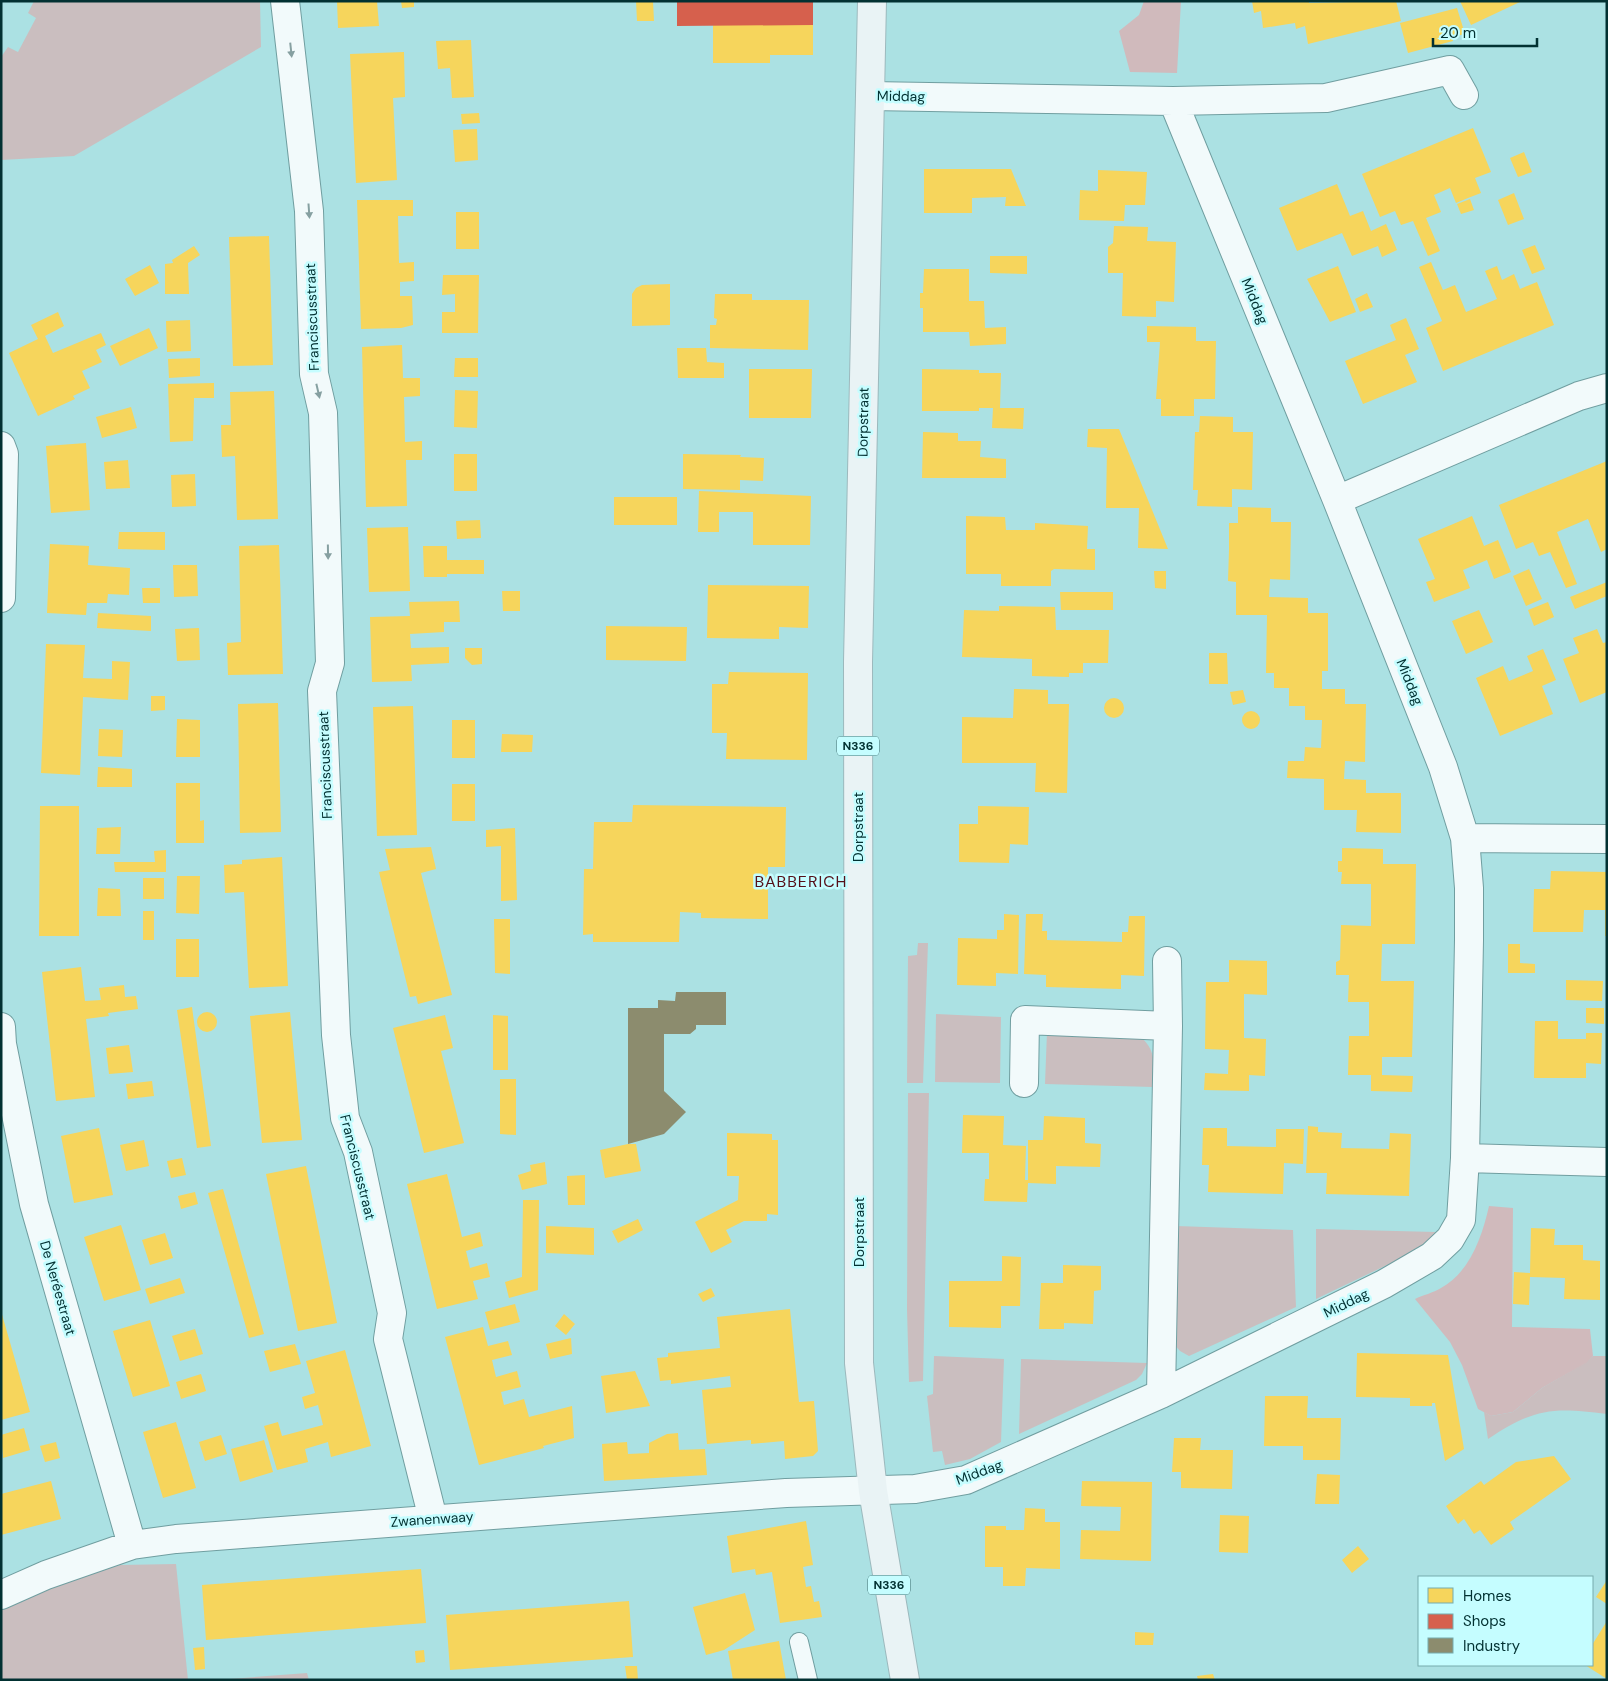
<svg xmlns="http://www.w3.org/2000/svg" width="1608" height="1681" viewBox="0 0 1608 1681" font-family="'DM Sans',sans-serif">
	<style>
		.green { fill: #cabebf }
		.forest { fill: #d0babc }
		.homes { fill: #f6d55c }
		.shops { fill: #d6604d }
		.industry { fill: #8c8c6e }
		.lines { fill: none; stroke-linecap: round; stroke-linejoin: round }
		.service-casing { stroke: #709ea0; stroke-width: 20 }
		.minor-casing { stroke: #709ea0; stroke-width: 30 }
		.primary-casing { stroke: #9cb9bd; stroke-width: 30 }
		.service { stroke: #f2fafb; stroke-width: 18 }
		.minor { stroke: #f2fafb; stroke-width: 28 }
		.primary { stroke: #e9f3f5; stroke-width: 28 }
		.oneway { fill: #86a0a1 }
		.labels { text-anchor: middle; dominant-baseline: central; stroke-width: 5; stroke-linejoin: round; paint-order: stroke }
		.shield { fill: #c5fdff; stroke: #3c6e70; stroke-width: 1 }
		.shield-label { font-size: 12px; font-weight: bold; fill: #023132 }
		.street-label { font-size: 14px; fill: #023132; stroke: #c5fdff }
		.quarter-label { font-size: 16px; letter-spacing: 1px; fill: #551019; stroke: #c5fdff }
	</style>
	<rect width="100%" height="100%" fill="#abe1e3"/>
	<path class="green" d="M34 1H260L261 47 74 156 1 160V57L8 47 18 52 36 18 28 13Z
		M918 943H928L923 1083H907L908 956 917 955Z
		M936 1014 1001 1017 1000 1083 935 1082Z
		M1047 1032 1143 1039C1157 1053 1154 1068 1153 1087L1045 1084Z
		M908 1093H929L923 1381 909 1382 907 1309Z
		M1176 1226 1293 1230 1296 1307 1189 1356 1180 1351 1173 1343Z
		M1316 1229 1436 1232 1425 1246 1410 1254 1316 1299Z
		M934 1356 1004 1359 1001 1442 970 1459 945 1465 942 1451 933 1452 927 1396 933 1394Z
		M1593 1356H1607V1414C1552 1407 1535 1408 1488 1439L1484 1412 1491 1416 1513 1412 1542 1388 1585 1363Z
		M1021 1359 1147 1363 1142 1374 1136 1380 1019 1434Z
		M176 1564 188 1680H1V1609L33 1592 120 1565Z
		M307 1673 309 1680H217Z"/>
	<path class="forest" d="M1144 1H1181L1177 73 1130 72 1119 31 1139 15Z
		M1489 1206 1513 1208 1512 1327 1590 1329 1593 1356 1586 1363 1542 1388 1513 1412 1491 1416 1478 1409 1462 1365 1450 1342 1415 1299C1423 1295 1433 1293 1441 1288 1470 1272 1482 1237 1489 1206Z"/>
	<path class="homes" d="M337 1H377L379 26 338 28Z
		M401 1H414V7L402 8Z
		M636 1H653L654 21H637Z
		M1252 1H1309V3L1396 1 1401 21 1308 44 1305 26 1296 29 1295 23 1263 28 1261 11 1254 13Z
		M1460 1H1522L1471 25Z
		M1457 8 1465 34 1452 37 1453 41 1408 53 1400 23Z
		M713 25H813V55H770V63H713Z
		M471 40 474 97 452 98 450 68 438 69 436 41Z
		M404 52 405 97 393 98 397 180 356 183 350 54Z
		M479 113 480 123 462 124 461 114Z
		M1473 128 1491 172 1475 178 1481 193 1468 198 1456 203 1450 188 1434 195 1441 212 1426 218 1440 251 1428 256 1413 221 1401 225 1395 211 1380 217 1362 174Z
		M477 129 478 160 455 162 453 130Z
		M1524 152 1532 172 1518 177 1510 158Z
		M924 169H1011L1026 206H1005L1006 197 972 198V213H924Z
		M1098 170 1147 172 1145 205H1125L1124 221 1079 220 1080 190 1098 191Z
		M1337 184 1350 216 1363 211 1371 231 1386 224 1397 250 1382 257 1378 246 1352 256 1342 233 1297 251 1279 208Z
		M1514 193 1524 219 1508 225 1498 200Z
		M1470 199 1474 210 1461 214 1457 204Z
		M357 200H413V216H398L399 263 414 262V281L400 282V296H412L413 325 401 328 361 329Z
		M456 212H479V249H456Z
		M1114 226 1148 227 1147 241 1176 242 1174 302 1156 301V317L1122 316 1123 273H1108V247L1113 243Z
		M269 236 273 365 233 366 229 237Z
		M1535 245 1545 269 1532 274 1522 250Z
		M194 246 200 255 188 263 189 294H165V264L173 263 172 260Z
		M990 256H1027V274L990 273Z
		M1431 262 1443 290 1455 285 1466 312 1497 299 1485 271 1497 266 1502 280 1514 274 1520 289 1537 282 1554 325 1443 371 1426 328 1442 321 1419 267Z
		M150 265 159 283 135 296 125 279Z
		M1338 266 1356 312 1330 322 1307 279Z
		M924 269H969V301H984L985 328 1006 327V344L970 346 969 332H923V308H920V293H923Z
		M443 275H479L478 333H442V312H455V294L442 295Z
		M670 284V325L632 326V294L636 288 642 285Z
		M1367 293 1373 307 1360 312 1355 299Z
		M715 294H752V300H809L808 350 710 348V325H716L717 319 714 318Z
		M58 312 64 326 45 336 53 353 101 333 106 345 96 350 102 362 82 371 90 388 73 396 75 399 38 416 9 353 38 339 31 325Z
		M1406 318 1419 349 1405 355 1417 382 1363 404 1345 361 1396 340 1390 325Z
		M190 320 191 351 167 352 166 321Z
		M1147 326 1196 327V341H1216L1215 399H1194V416H1161V399H1156L1160 342H1147Z
		M149 328 158 348 120 366 110 346Z
		M402 345 403 378H420V396L404 397 405 442 422 441V460H406L407 506 366 507 362 347Z
		M677 348H706L707 362 724 363V378H678Z
		M200 358V376L169 378 168 359Z
		M455 358H478V377H454Z
		M749 369H812L811 418H749Z
		M922 369 979 370V373H1001L1000 408H1024L1023 429 992 428 993 408H979V411H922Z
		M214 383V398H194L193 441 170 442 168 384Z
		M455 390 478 391 477 428 454 427Z
		M274 391 278 519 237 520 235 456 222 457 221 425H231L230 392Z
		M131 407 137 428 102 438 96 417Z
		M1200 416 1233 417V432H1253L1252 490 1232 489V507L1197 506 1198 490H1193L1194 460 1195 432H1199Z
		M1088 429H1119L1168 549 1138 548 1139 508H1106L1107 448 1087 447Z
		M923 432 958 433V441H981L980 457 1006 459V478H922Z
		M86 443 90 510 51 513 46 446Z
		M454 454H477V491H454Z
		M683 454 741 455 740 457 764 458 763 481 740 480V490L683 489Z
		M128 460 130 488 106 489 104 462Z
		M1607 461V549L1601 552 1588 519 1557 532 1577 584 1566 588 1550 552 1539 556 1533 542 1516 549 1499 505Z
		M195 474 196 506 172 507 171 475Z
		M699 491 811 496 810 545H753V512H719V532H698Z
		M614 497H677V525H614Z
		M1238 507 1271 508V522H1291L1290 580 1270 579 1269 597 1308 598V613H1328V671H1322V689H1345V704H1366L1365 762 1345 761 1344 779 1366 780V793H1401V833L1356 832 1357 810H1324V779L1287 778 1288 761H1304L1305 747 1321 748 1322 720H1305V706H1289V688H1274V673H1266L1267 615H1236V582L1228 581 1229 550V523H1238Z
		M966 516 1005 517 1006 530H1035V523L1088 526 1087 549H1095V570L1054 569 1051 571V586H1001V574H966Z
		M1472 516 1484 546 1498 540 1511 572 1494 579 1487 560 1463 570 1470 588 1434 602 1426 582 1435 579 1418 539Z
		M480 520 481 538 457 539 456 521Z
		M408 527 410 591 369 592 367 528Z
		M119 532H165V550L118 549Z
		M50 544 89 546 88 565 130 568 129 595 108 594 107 603H87L86 615 47 613Z
		M279 545 283 674 228 675 227 643 241 642 239 546Z
		M423 546H447V560H484V574H447V577H424Z
		M173 565H197L198 596 174 597Z
		M1529 569 1542 599 1526 606 1513 576Z
		M1154 571H1166V589L1155 588Z
		M1607 582V596L1575 609 1570 597Z
		M708 585 809 586 808 628 779 627V639L707 638Z
		M142 588H160V603H143Z
		M502 591H520V611H503Z
		M1060 592H1113V610H1061Z
		M459 601 460 622H444V632L410 634 411 648 449 647V663L411 665 412 681 372 682 370 617 410 616 409 602Z
		M1548 602 1554 617 1534 626 1528 610Z
		M999 606 1055 607 1056 630H1109L1108 663H1083V673H1069V677L1032 676V659L962 657 964 610 999 611Z
		M1479 610 1493 642 1466 654 1452 621Z
		M98 613 151 616V631L97 628Z
		M606 626 687 627 686 661 606 660Z
		M199 628 200 660 177 661 175 629Z
		M1597 629 1603 643 1607 642V692L1580 703 1563 659 1579 653 1573 638Z
		M46 644 85 645 83 678 112 679V661L130 662 128 700 83 697 80 775 41 773Z
		M465 648H482V664L472 665 465 658Z
		M1543 649 1556 680 1542 686 1553 714 1500 736 1476 678 1503 666 1509 681 1533 671 1527 656Z
		M1209 653H1227L1228 684H1209Z
		M729 672 808 673 807 760 726 759 727 733H712V684H728Z
		M1014 689 1048 690V704H1069L1067 793 1035 792 1036 763H962V717L1013 718Z
		M1243 690 1246 702 1233 705 1230 692Z
		M151 696H165V710L151 711Z
		M1104 708a10 10 0 1 1 20 0a10 10 0 1 1-20 0Z
		M278 703 281 832 240 833 238 704Z
		M413 706 417 835 377 836 373 707Z
		M1242 720a9 9 0 1 1 18 0a9 9 0 1 1-18 0Z
		M177 719 200 720V757H176Z
		M452 720H475V758H452Z
		M99 729 123 730 122 757 98 756Z
		M502 734 533 735 532 752H501Z
		M98 767 132 769V787H97Z
		M176 783H200V821L204 820V843H176Z
		M452 784H475V821H452Z
		M633 805 786 807 785 867H768V919L701 918V913L680 912 679 942H593V934L583 935 584 869H593L594 822H632Z
		M40 806H79V936H39Z
		M978 806 1029 807 1028 845 1010 844 1009 863 959 862V824H978Z
		M121 827 120 854H96L97 828Z
		M515 828 517 900 501 901V846L486 847V830Z
		M431 847 436 869 421 873 452 995 418 1004 416 996 410 997 379 872 390 870 385 849Z
		M1342 848 1383 849V864H1416L1415 944H1382L1381 981H1414L1412 1057H1382V1075L1413 1076 1412 1092 1371 1091V1075H1348L1349 1036H1369V1002H1348L1349 975H1336V962L1340 960 1341 925 1371 926V884H1341L1342 872H1338V861H1342Z
		M166 850V872H115L114 862H155L154 851Z
		M282 857 288 986 249 988 244 892 225 893 224 865 242 864V860Z
		M1551 871 1607 872V936H1605V910H1584L1583 932H1533L1534 889H1550Z
		M177 876H200L199 914 176 913Z
		M143 878H164V899H143Z
		M98 888 120 889 121 916H97Z
		M143 911H154V940H143Z
		M1004 914 1019 915 1018 974 996 973V986L957 985 958 938 997 939V930H1004Z
		M1026 914H1043L1042 931H1047V940L1085 941 1122 942V932H1128L1129 916H1145L1144 976 1121 975V989L1046 987V975L1024 974Z
		M494 919H510V974L495 973Z
		M176 939H199V977H176Z
		M1508 944H1520V963L1535 964V973H1508Z
		M1229 960 1267 961V995L1244 994V1038L1266 1039 1265 1076 1249 1075V1091L1204 1090 1205 1073 1228 1074 1229 1050 1205 1049 1206 982H1229Z
		M81 967 85 1001 101 1000 99 988 124 985 125 997 136 996 138 1009 108 1013 109 1016 86 1019 95 1097 56 1101 42 972Z
		M1566 980 1603 981 1602 1001 1566 1000Z
		M192 1007 211 1146 197 1148 177 1010Z
		M1586 1008H1604V1024L1586 1023Z
		M290 1012 302 1140 262 1143 250 1016Z
		M197 1022a10 10 0 1 1 20 0a10 10 0 1 1-20 0Z
		M445 1015 453 1048 441 1051 464 1143 424 1153 393 1028Z
		M493 1015 508 1016V1070H493Z
		M1535 1021H1558V1039H1586V1033H1602L1601 1064 1586 1063V1078H1534Z
		M129 1045 133 1072 109 1074 106 1048Z
		M500 1079H516V1135L500 1134Z
		M152 1081 154 1096 128 1099 126 1084Z
		M963 1115 1004 1116 1003 1145 1026 1146 1025 1180H1028V1140H1043L1044 1116 1085 1118V1143L1101 1144 1100 1167 1056 1166V1184L1028 1183 1027 1202 984 1201 985 1179H989V1153H962Z
		M1308 1126 1318 1127V1132L1342 1133 1341 1148 1389 1149 1390 1133 1411 1134 1409 1196 1326 1194 1327 1173H1306Z
		M99 1128 113 1195 74 1203 61 1136Z
		M1203 1128H1227V1146L1276 1147V1129H1304L1303 1164 1284 1163 1283 1194 1208 1192 1209 1165H1202Z
		M727 1133 772 1134V1140H778V1215L767 1214V1221H744L726 1230 732 1242 711 1253 695 1222 738 1200 739 1176H727Z
		M144 1140 149 1166 126 1171 120 1145Z
		M628 1144H636L641 1171 605 1178 600 1150Z
		M182 1158 186 1175 171 1178 167 1161Z
		M545 1162 547 1184 522 1190 518 1175 531 1171 530 1165Z
		M306 1166 337 1323 298 1331 266 1174Z
		M447 1174 462 1237 480 1232 483 1246 466 1251 470 1268 487 1263 490 1277 473 1281 478 1299 437 1309 407 1184Z
		M585 1175V1205H568L567 1176Z
		M223 1189 264 1334 249 1338 208 1193Z
		M195 1192 198 1204 181 1209 178 1196Z
		M523 1200H539L538 1290 509 1298 505 1282 522 1277Z
		M638 1219 643 1230 618 1243 612 1231Z
		M121 1225 141 1290 104 1301 84 1237Z
		M546 1226 594 1228V1255L546 1253Z
		M1531 1228 1555 1229 1554 1245H1583V1260L1600 1261V1300L1564 1299 1565 1278 1530 1277 1529 1305 1513 1304 1514 1272 1530 1273Z
		M165 1233 173 1258 150 1265 142 1240Z
		M1002 1256 1021 1257 1020 1306H1001V1328L949 1327V1281H1002Z
		M1063 1265 1101 1266V1290L1094 1291 1093 1324 1064 1323V1329H1039L1041 1283H1063Z
		M180 1278 185 1293 150 1304 145 1289Z
		M711 1288 715 1296 703 1302 698 1294Z
		M515 1304 520 1322 490 1330 485 1312Z
		M790 1309 799 1402 814 1401 818 1451 813 1456 785 1459 784 1441 751 1444V1440L707 1444 702 1390 731 1387 730 1376 671 1384V1380L660 1381 657 1358 668 1357V1353L720 1348 717 1317Z
		M1 1311 30 1412 1 1420Z
		M564 1314 575 1324 566 1335 555 1326Z
		M150 1320 170 1386 133 1397 113 1331Z
		M483 1327 488 1346 508 1341 512 1355 492 1360 496 1377 517 1371 521 1387 501 1392 504 1405 524 1399 529 1417 572 1406 574 1438 543 1446 544 1448 479 1465 445 1337Z
		M195 1329 203 1354 180 1361 172 1336Z
		M571 1338 572 1354 550 1359 546 1344Z
		M295 1344 301 1364 270 1372 264 1351Z
		M345 1350 371 1446 331 1457 328 1442 305 1449 308 1462 277 1470 264 1426 278 1422 282 1436 323 1425 318 1405 305 1409 302 1397 315 1393 306 1361Z
		M1357 1353 1448 1355 1464 1449 1445 1461 1435 1403H1432V1406H1410V1398L1356 1397Z
		M635 1371 650 1406 606 1413 601 1376Z
		M201 1374 206 1391 181 1399 176 1382Z
		M1265 1396H1308L1307 1418H1341L1340 1460H1303V1446H1264Z
		M176 1422 196 1488 163 1498 143 1432Z
		M24 1428 30 1450 3 1458 1 1435Z
		M678 1433 679 1450 705 1449 707 1475 604 1481 602 1444 627 1442 628 1454 649 1453V1443L667 1434Z
		M221 1435 227 1454 205 1461 199 1442Z
		M1174 1438H1201L1200 1450H1233L1232 1489 1181 1488V1472H1172Z
		M264 1440 273 1472 240 1482 231 1449Z
		M56 1442 60 1458 45 1462 40 1446Z
		M1554 1456 1571 1479 1510 1522 1514 1529 1491 1545 1480 1530 1474 1534 1464 1519 1458 1524 1446 1506 1481 1481 1484 1485 1516 1462Z
		M1317 1474 1340 1475 1339 1504H1315Z
		M51 1481 61 1519 1 1535V1494Z
		M1082 1481 1152 1482 1151 1561 1080 1559 1081 1530 1120 1531 1121 1507 1081 1506Z
		M1025 1508 1045 1509V1522H1060V1569L1026 1568 1025 1586H1003V1567H985V1526H1006V1530H1024Z
		M1220 1515 1249 1516 1248 1553 1219 1552Z
		M806 1521 813 1565 803 1567 806 1587 811 1586 814 1602 819 1601 822 1617 780 1623 772 1572 756 1575 755 1569 732 1573 727 1536Z
		M1358 1546 1369 1559 1352 1573 1342 1560Z
		M421 1569 426 1623 206 1640 202 1585Z
		M1607 1580V1604L1596 1597Z
		M745 1593 755 1630 724 1650 706 1655 693 1607Z
		M629 1601 633 1657 450 1670 446 1615Z
		M1607 1621V1679L1585 1665H1592V1645Z
		M1135 1632 1154 1633 1153 1645H1135Z
		M779 1641 786 1680H733L728 1651Z
		M204 1647 205 1669 195 1670 193 1648Z
		M424 1650 425 1662 416 1663 415 1651Z
		M625 1666H637L638 1680H627Z
		M1213 1674 1215 1680H1198L1197 1676Z"/>
	<path class="shops" d="M677 1H813V25L677 26Z"/>
	<path class="industry" d="M676 992H726V1025H696V1029L690 1034H664V1091L686 1112 664 1134 628 1144V1008H658V1000L675 1001Z"/>
	<g class="lines">
		<g class="service-casing">
			<path id="service" d="M799 1642 808 1680"/>
		</g>
		<g class="minor-casing">
			<path id="minor" d="M285 1 309 211 314 374 323 413 330 663 322 691 336 1035 345 1118 358 1152 392 1313 388 1339 433 1519
				M870 96 1173 101 1326 98 1450 70 1464 95
				M1 446 4 454 1 598
				M1337 500 1579 396 1607 388
				M1465 838 1607 839
				M1 1027 2 1044 34 1204 132 1545
				M1024 1083 1025 1020 1168 1026
				M1465 1158 1607 1162
				M1161 1394 1168 1026 1167 961
				M1 1595 46 1575 132 1545 176 1539 786 1493 915 1489 966 1480 1161 1394 1384 1284 1432 1256 1450 1239 1461 1220 1465 1158 1469 940V888L1465 838 1443 767 1337 500 1173 101"/>
		</g>
		<g class="primary-casing">
			<path id="primary" d="M872 1 858 662 859 1363 873 1491 905 1680"/>
		</g>
		<use href="#service" class="service"/>
		<use href="#minor" class="minor"/>
		<use href="#primary" class="primary"/>
	</g>
	<defs><path id="oneway-solid" d="M-6-.8H1V-3.2L6.5 0L1 3.2V.8H-6Z" transform="scale(1.25)"/></defs>
	<g class="oneway">
		<use href="#oneway-solid" transform="translate(291 50) rotate(84)"/>
		<use href="#oneway-solid" transform="translate(309 211) rotate(86)"/>
		<use href="#oneway-solid" transform="translate(318 391) rotate(77)"/>
		<use href="#oneway-solid" transform="translate(328 552) rotate(89)"/>
	</g>
	<g class="labels">
		<g class="shield">
			<rect x="837" y="736.5" width="42" height="19" rx="4"/>
			<rect x="868" y="1575.5" width="42" height="19" rx="4"/>
		</g>
		<g class="shield-label">
			<text x="858" y="746">N336</text>
			<text x="889" y="1585">N336</text>
		</g>
		<g class="street-label">
			<text transform="translate(901 96) rotate(1)">Middag</text>
			<text transform="translate(1255 301) rotate(68)">Middag</text>
			<text transform="translate(312 317) rotate(-92)">Franciscusstraat</text>
			<text transform="translate(863 422) rotate(-89)">Dorpstraat</text>
			<text transform="translate(1410 682) rotate(68)">Middag</text>
			<text transform="translate(325 765) rotate(-92)">Franciscusstraat</text>
			<text transform="translate(858 827) rotate(-90)">Dorpstraat</text>
			<text transform="translate(358 1167) rotate(76)">Franciscusstraat</text>
			<text transform="translate(859 1232) rotate(-90)">Dorpstraat</text>
			<text transform="translate(58 1288) rotate(74)">De Neréestraat</text>
			<text transform="translate(1346 1303) rotate(-26)">Middag</text>
			<text transform="translate(979 1472) rotate(-20)">Middag</text>
			<text transform="translate(432 1519) rotate(-4)">Zwanenwaay</text>
		</g>
		<g class="quarter-label">
			<text x="801" y="881">BABBERICH</text>
		</g>
	</g>
	<rect width="1608" height="1681" fill="none" stroke="#023132" stroke-width="5"/>
	<rect x="1418" y="1576" width="175" height="90" fill="#c5fdff" stroke="#77abad"/>
	<rect x="1428" y="1588" width="25" height="15" fill="#f6d55c" stroke="#77abad"/>
	<text x="1463" y="1601" font-size="15" fill="#023132">Homes</text>
	<rect x="1428" y="1614" width="25" height="15" fill="#d6604d" stroke="#77abad"/>
	<text x="1463" y="1626" font-size="15" fill="#023132">Shops</text>
	<rect x="1428" y="1638" width="25" height="15" fill="#8c8c6e" stroke="#77abad"/>
	<text x="1463" y="1651" font-size="15" fill="#023132">Industry</text>
	<path d="M1433 38v8h104v-8" fill="none" stroke="#023132" stroke-width="2.5"/>
	<text x="1440" y="38" font-size="15" fill="#023132" stroke="#c5fdff" stroke-width="4" paint-order="stroke">20 m</text>
</svg>
